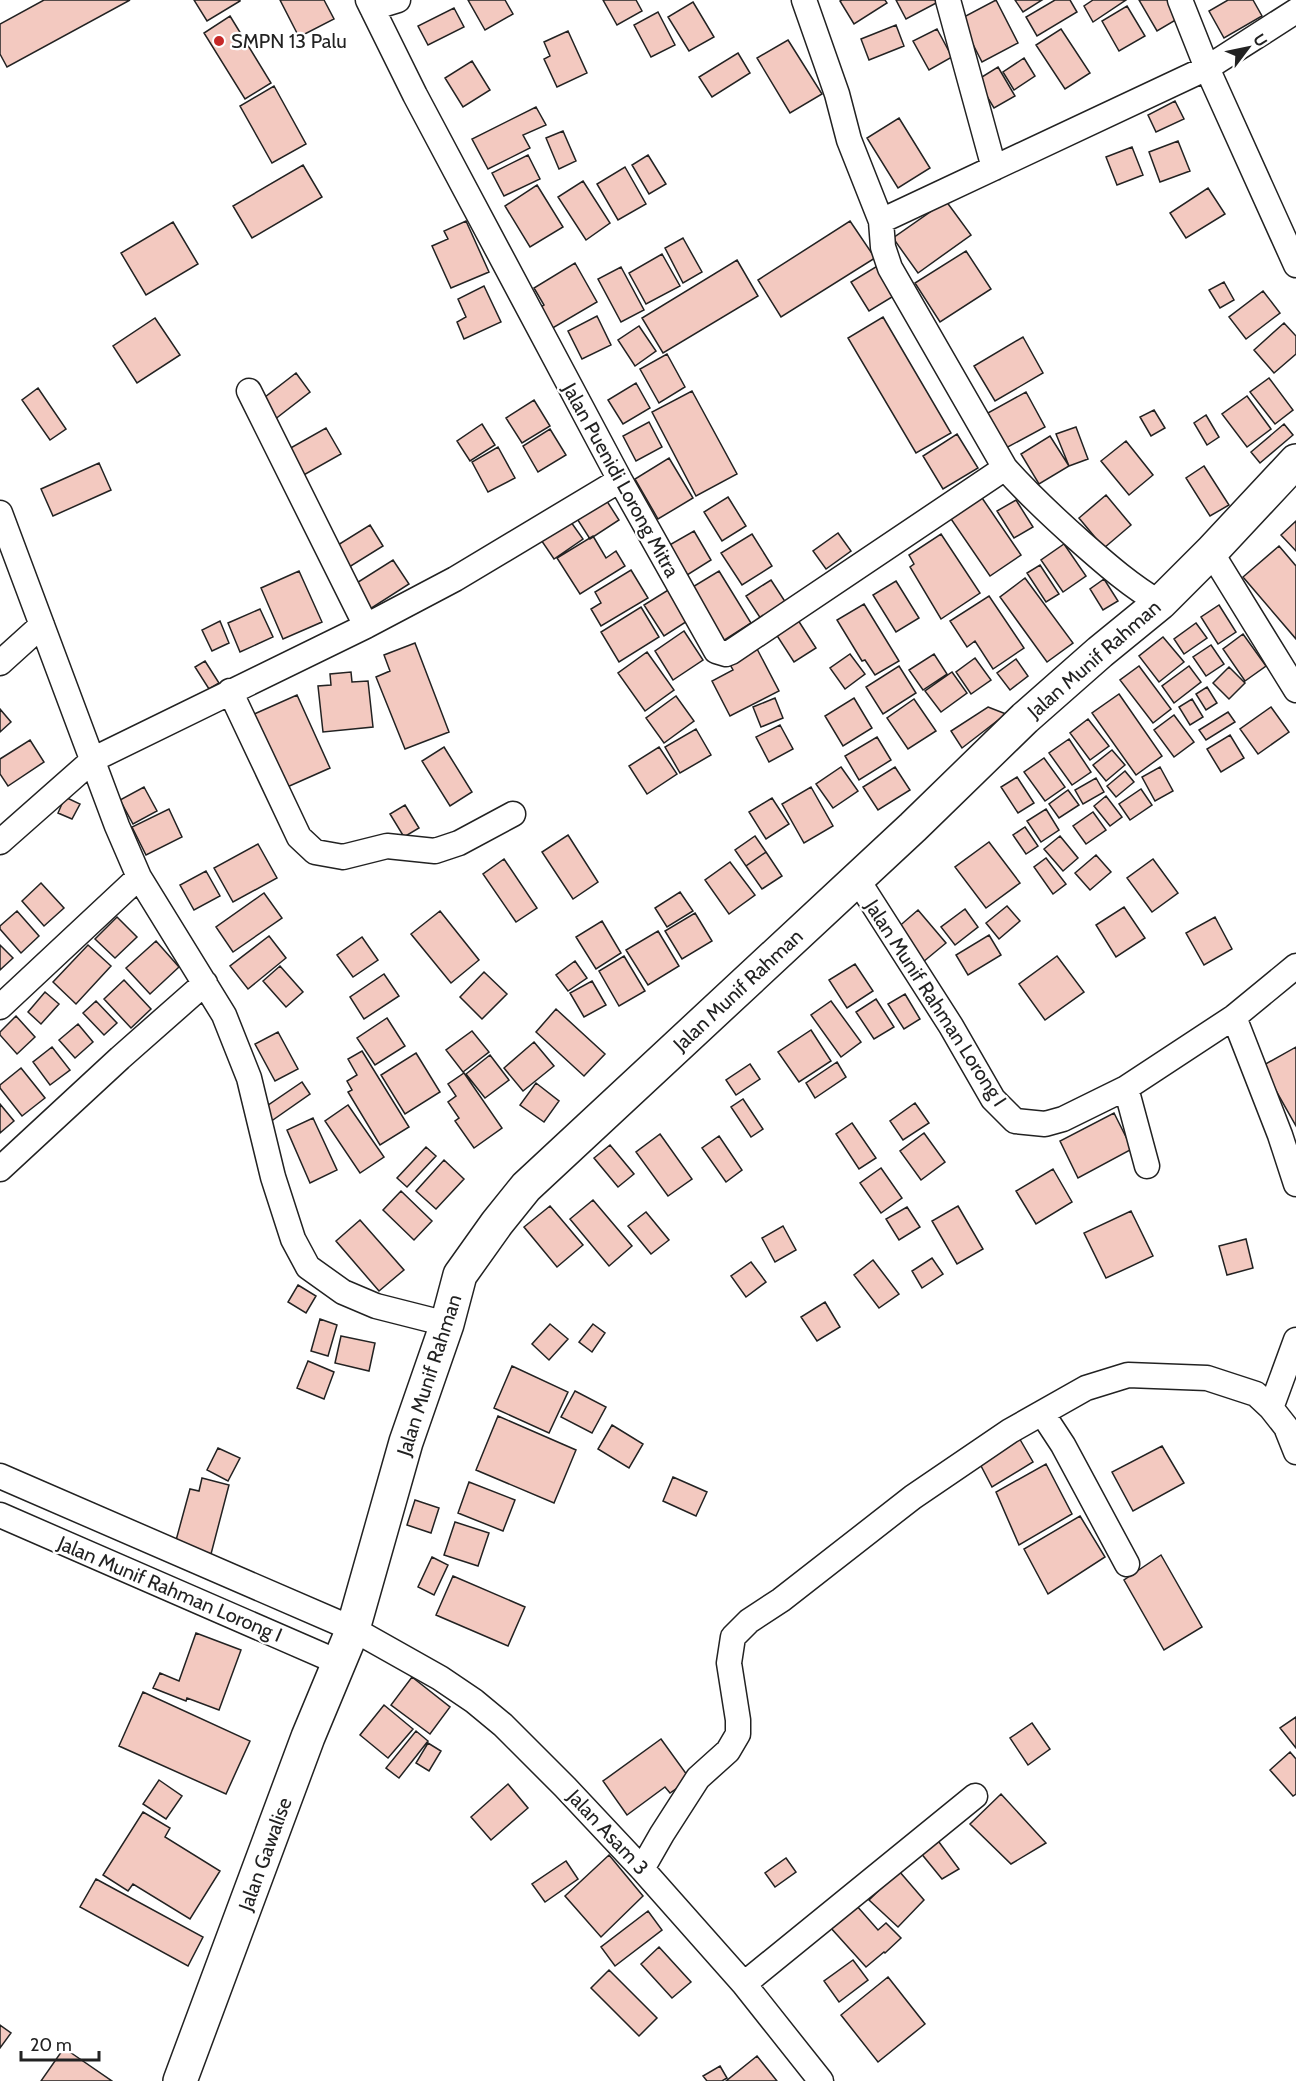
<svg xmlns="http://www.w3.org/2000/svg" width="1296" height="2081" viewBox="0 0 1296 2081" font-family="Cabin,sans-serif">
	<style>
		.building { fill: #f3c9c0; stroke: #222; stroke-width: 1.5 }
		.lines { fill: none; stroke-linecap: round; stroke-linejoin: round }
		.street-casing { stroke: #222; stroke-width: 27 }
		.secondary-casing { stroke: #222; stroke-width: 36 }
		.street { stroke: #fff; stroke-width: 24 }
		.secondary { stroke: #fff; stroke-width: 33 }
		.poi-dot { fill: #c62828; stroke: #fff; stroke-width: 2 }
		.labels { text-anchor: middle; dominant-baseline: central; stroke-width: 4.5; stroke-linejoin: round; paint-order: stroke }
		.poi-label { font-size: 20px; fill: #222; stroke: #fff; text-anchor: start }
		.street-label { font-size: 20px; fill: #222; stroke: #fff }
	</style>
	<rect width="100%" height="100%" fill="#fff"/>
	<path class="building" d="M44 0H130L7 67 0 54V24Z
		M194 0H240V1L207 21Z
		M280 0H324L334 19 299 37Z
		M468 0H505L513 14 485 30Z
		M603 0H636L642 11 617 25Z
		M842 0H885L887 3 854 24 840 1Z
		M896 0H940V1L906 19Z
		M996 0 1018 43 982 62 960 19Z
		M1015 0H1042L1023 12Z
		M1055 0H1070L1077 12 1037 36 1026 17Z
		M1093 0H1126L1093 22 1084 6Z
		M1139 0H1169L1179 18 1157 31Z
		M1228 0H1253L1262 16 1224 38 1209 11Z
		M693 2 714 37 689 51 668 17Z
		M1127 6 1145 36 1119 51 1102 21Z
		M454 8 464 27 428 45 418 26Z
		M658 12 675 45 651 57 634 25Z
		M230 16 271 83 245 99 204 33Z
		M896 25 904 46 869 60 861 39Z
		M937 29 952 57 929 70 913 41Z
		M1061 29 1090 73 1065 89 1036 45Z
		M568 31 587 73 557 87 544 59 550 56 544 42Z
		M788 40 822 94 790 113 757 58Z
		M738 53 750 73 712 97 699 77Z
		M1024 58 1035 76 1014 90 1003 72Z
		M472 61 490 90 463 107 445 78Z
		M998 67 1015 96 994 108 977 80Z
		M274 86 306 144 272 163 240 106Z
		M1175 101 1184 119 1156 132 1148 115Z
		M536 107 546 125 523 135 530 148 488 169 472 139Z
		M899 118 930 168 898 188 867 138Z
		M563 131 576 161 559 169 546 138Z
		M1178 141 1190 171 1160 182 1149 152Z
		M1132 147 1143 175 1117 185 1106 157Z
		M528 155 540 179 504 196 492 173Z
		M648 155 666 184 649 194 632 165Z
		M303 165 322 197 252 238 233 206Z
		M625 167 646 204 618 220 597 184Z
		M583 181 610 223 586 240 558 197Z
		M537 185 563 227 530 247 505 206Z
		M1208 188 1225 214 1186 238 1170 213Z
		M946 201 971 235 918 273 893 238Z
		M466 221 489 272 451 288 432 246 448 239 444 231Z
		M850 221 875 258 781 317 758 280Z
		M173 222 198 264 146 295 121 253Z
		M683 238 702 272 683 283 665 248Z
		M966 251 991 289 940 322 915 283Z
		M662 254 680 286 646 304 629 273Z
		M737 260 758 296 663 353 642 318Z
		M575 263 597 302 551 329 539 308 544 305 534 288Z
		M879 265 897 294 869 311 851 282Z
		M621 267 644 310 621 322 598 279Z
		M1224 282 1234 300 1220 308 1209 290Z
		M484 286 501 322 464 339 457 322 466 317 458 299Z
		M1263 291 1280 313 1246 339 1229 317Z
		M597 316 611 345 582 359 568 331Z
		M883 317 951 433 916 453 848 338Z
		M155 318 180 355 137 383 113 346Z
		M1284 323 1296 336V354L1274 373 1254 350Z
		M639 326 656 351 635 366 618 340Z
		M1023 337 1043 373 995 401 974 366Z
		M667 354 685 387 659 403 640 369Z
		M296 373 310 392 274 420 260 401Z
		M1269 378 1293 410 1275 424 1250 392Z
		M636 383 650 408 623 424 608 400Z
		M38 388 66 429 50 440 22 400Z
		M692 391 737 474 696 496 652 412Z
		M1026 392 1045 427 1004 449 986 414Z
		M1247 396 1271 429 1247 447 1222 414Z
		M534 400 550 426 522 443 506 418Z
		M1154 410 1165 428 1151 436 1140 417Z
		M1206 415 1219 437 1207 445 1194 423Z
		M649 422 662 447 636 461 623 436Z
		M482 424 495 445 470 461 457 441Z
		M1284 424 1293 435 1260 463 1251 452Z
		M1076 427 1088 459 1069 466 1056 434Z
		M326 428 341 454 302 476 287 450Z
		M550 429 566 455 538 472 523 446Z
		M957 434 978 468 943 489 923 456Z
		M1050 436 1069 466 1039 484 1021 454Z
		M1126 441 1153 475 1129 495 1101 461Z
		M498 447 515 478 488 492 472 462Z
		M669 458 693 498 658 519 635 479Z
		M99 463 111 490 53 516 41 489Z
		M1204 466 1229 505 1210 516 1186 478Z
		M603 495 619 520 590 539 574 514Z
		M980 495 1021 555 990 576 949 516Z
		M1106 495 1131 525 1104 548 1079 518Z
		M728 497 746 526 722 541 704 512Z
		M1016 500 1033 527 1014 538 997 511Z
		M566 515 583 539 554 559 537 534Z
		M1296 521V551L1281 535Z
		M370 525 383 546 346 569 333 548Z
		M694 531 711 560 684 577 666 547Z
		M838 533 851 551 826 569 813 551Z
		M752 534 772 566 742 585 721 553Z
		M941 534 980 593 941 619 910 567 914 564 909 555Z
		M593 536 606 558 616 551 625 566 580 594 557 558Z
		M1064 544 1086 576 1063 592 1041 560Z
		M1279 546 1296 566V639L1243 577Z
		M393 560 409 584 370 609 355 584Z
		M1040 565 1059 594 1046 602 1027 573Z
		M631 570 648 598 601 626 591 609 601 603 595 592Z
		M299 571 322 622 283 639 261 588Z
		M719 571 751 623 723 641 691 588Z
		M1025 578 1073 643 1047 662 1000 597Z
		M1104 579 1118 601 1103 610 1090 589Z
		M771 580 786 603 761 619 746 596Z
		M896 581 919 618 896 632 873 595Z
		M673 587 692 618 664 636 644 605Z
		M989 596 1024 648 993 669 975 641 967 647 950 621Z
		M864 604 899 661 875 675 865 660 862 661 837 620Z
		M1219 605 1236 632 1218 644 1201 617Z
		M641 607 659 637 619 662 601 632Z
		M260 609 273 637 240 652 228 623Z
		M796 617 816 648 794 662 774 631Z
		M220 621 229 643 212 651 202 630Z
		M1196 623 1207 638 1184 654 1174 639Z
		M684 631 703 660 673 680 655 651Z
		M1243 634 1266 666 1245 681 1223 649Z
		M1163 637 1184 662 1159 682 1139 656Z
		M415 643 449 732 405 749 376 677 390 671 384 655Z
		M755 645 779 691 730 716 712 681 733 670 727 659Z
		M1211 645 1224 664 1206 676 1193 657Z
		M647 652 674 690 645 711 618 673Z
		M850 654 865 674 845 689 830 668Z
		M934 654 947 674 923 690 909 670Z
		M975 658 991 680 971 694 956 672Z
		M1016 659 1028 676 1010 690 997 673Z
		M205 661 219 683 209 689 195 667Z
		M899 666 916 693 883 714 866 687Z
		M1139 666 1171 709 1153 723 1120 680Z
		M1189 666 1201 682 1174 703 1162 686Z
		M1229 667 1245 683 1229 699 1213 683Z
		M351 672 352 682 368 681 373 727 323 732 318 686 331 685 330 674Z
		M952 672 967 693 941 712 925 691Z
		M1207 687 1217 703 1206 710 1196 694Z
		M1119 694 1162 756 1136 775 1092 713Z
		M297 695 330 768 285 788 252 715Z
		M676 696 694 721 664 743 646 718Z
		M775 698 783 718 761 727 753 707Z
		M854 698 872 728 843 746 825 716Z
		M914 699 936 731 908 749 887 718Z
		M1192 699 1203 717 1190 725 1179 707Z
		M988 707 1006 714 962 748 951 731Z
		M1271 707 1289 732 1258 754 1240 729Z
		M0 709 11 722 0 732Z
		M1228 712 1235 722 1206 740 1199 730Z
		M1174 715 1194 742 1174 757 1154 730Z
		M1088 719 1109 746 1090 760 1070 733Z
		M780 725 793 749 769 762 756 737Z
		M696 729 711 755 680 773 665 747Z
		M1230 735 1244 758 1221 772 1207 749Z
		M877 737 891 760 859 780 845 756Z
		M1069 739 1091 772 1072 785 1049 753Z
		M30 740 44 762 8 786 0 774V759Z
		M444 747 472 792 450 806 422 761Z
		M659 747 677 774 647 794 629 766Z
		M1112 750 1125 765 1106 781 1093 765Z
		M1044 758 1065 787 1045 801 1024 772Z
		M841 767 858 791 833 808 816 784Z
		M895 767 910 790 878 810 863 787Z
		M1160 767 1173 791 1155 801 1142 777Z
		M1125 771 1134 782 1116 797 1107 786Z
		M1017 777 1034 803 1018 813 1001 787Z
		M1096 778 1104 792 1083 804 1075 790Z
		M144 787 157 811 133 824 120 800Z
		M811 787 833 826 804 843 782 804Z
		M1141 789 1152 805 1130 820 1119 804Z
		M1068 790 1079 805 1059 818 1049 804Z
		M1106 796 1122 817 1110 826 1094 806Z
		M65 797 80 804 72 819 58 813Z
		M772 798 789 824 766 839 749 812Z
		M405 805 419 828 404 837 390 814Z
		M169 809 182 837 146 855 132 827Z
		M1046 809 1059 830 1041 842 1027 821Z
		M1093 812 1106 830 1086 844 1073 826Z
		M1025 827 1038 846 1026 854 1013 835Z
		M568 835 598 882 573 899 542 852Z
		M755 836 766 852 746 866 735 850Z
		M1060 836 1078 858 1063 871 1044 849Z
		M989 842 1020 883 986 908 955 867Z
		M258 844 277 878 233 902 214 868Z
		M766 852 782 876 762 889 746 866Z
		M1096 855 1111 872 1090 890 1075 873Z
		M1046 858 1066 884 1053 894 1034 867Z
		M504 859 537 908 516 922 483 874Z
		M1153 859 1178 893 1152 912 1127 878Z
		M730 862 755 895 729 914 705 880Z
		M206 871 220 896 194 910 180 885Z
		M41 883 64 908 44 926 22 901Z
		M680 892 693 911 667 927 655 908Z
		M264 893 282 918 233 952 216 927Z
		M1007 906 1020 921 999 939 986 923Z
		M1124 907 1145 938 1116 957 1096 925Z
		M965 909 978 927 955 945 941 927Z
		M918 910 946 943 923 962 896 929Z
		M17 911 39 936 21 953 0 929V926Z
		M440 911 479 960 451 983 411 934Z
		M695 913 712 941 682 959 665 931Z
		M117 917 137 937 115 958 95 939Z
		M1215 917 1232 949 1204 965 1186 933Z
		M602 921 621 953 596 969 576 937Z
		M658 931 679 966 648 985 626 950Z
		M989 935 1001 955 968 975 956 955Z
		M269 936 286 958 248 989 230 966Z
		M362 937 378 960 353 977 337 955Z
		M156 941 179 967 150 994 126 968Z
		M0 945 13 958 0 970Z
		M88 945 111 966 76 1004 53 982Z
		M624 956 645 991 619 1006 599 971Z
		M1057 956 1084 992 1045 1020 1019 984Z
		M575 961 587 978 568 991 556 975Z
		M855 964 873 991 847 1008 829 980Z
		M280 966 303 992 286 1007 263 981Z
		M484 972 507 994 482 1019 460 997Z
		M384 974 399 996 364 1019 350 997Z
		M124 980 151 1009 131 1028 104 999Z
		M592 981 606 1005 584 1017 570 993Z
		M45 992 59 1004 41 1024 28 1012Z
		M905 994 920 1019 904 1029 888 1004Z
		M876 999 894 1027 874 1039 856 1012Z
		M96 1001 117 1023 104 1035 83 1013Z
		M831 1001 861 1042 841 1057 811 1015Z
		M556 1009 605 1054 584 1076 536 1032Z
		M16 1016 35 1037 17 1054 0 1035V1032Z
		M387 1018 405 1046 375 1065 357 1038Z
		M78 1024 93 1042 75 1058 59 1040Z
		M811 1030 831 1061 799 1082 778 1052Z
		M472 1031 489 1052 463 1072 446 1050Z
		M278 1032 298 1069 275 1081 255 1044Z
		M534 1042 554 1066 523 1091 504 1068Z
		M52 1047 70 1070 50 1085 33 1062Z
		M1296 1047V1126L1262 1066Z
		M362 1051 409 1127 380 1145 348 1092 352 1090 347 1081 357 1075 348 1059Z
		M416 1053 440 1092 405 1114 381 1075Z
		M490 1055 509 1080 485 1098 466 1074Z
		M837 1062 846 1077 815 1098 806 1083Z
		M750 1064 760 1079 736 1095 726 1080Z
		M21 1068 45 1098 22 1116 0 1088V1085Z
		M464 1073 502 1128 474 1148 455 1121 459 1118 448 1102 456 1096 448 1084Z
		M302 1082 310 1094 270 1122 261 1110Z
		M536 1083 559 1101 544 1122 520 1105Z
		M743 1099 763 1129 751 1137 731 1107Z
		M915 1103 929 1123 903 1140 890 1121Z
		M0 1104 14 1121 0 1133Z
		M348 1105 384 1157 360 1173 325 1121Z
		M1114 1113 1132 1149 1078 1178 1060 1141Z
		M313 1118 337 1170 310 1183 287 1130Z
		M852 1123 876 1158 859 1169 836 1134Z
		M924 1133 945 1162 921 1180 900 1151Z
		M660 1134 692 1179 668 1196 636 1152Z
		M719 1136 742 1170 726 1182 702 1148Z
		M610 1145 634 1174 618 1187 594 1158Z
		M426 1147 436 1156 407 1187 397 1178Z
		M444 1160 464 1179 436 1209 416 1191Z
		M881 1168 902 1198 881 1213 860 1183Z
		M1053 1169 1072 1202 1036 1224 1016 1191Z
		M401 1191 432 1221 414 1240 383 1210Z
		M593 1200 632 1246 609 1266 570 1219Z
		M550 1206 583 1245 557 1267 524 1227Z
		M958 1206 983 1249 957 1264 932 1221Z
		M907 1207 920 1227 899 1240 886 1219Z
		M1131 1211 1153 1256 1106 1278 1084 1233Z
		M646 1212 669 1240 651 1254 628 1226Z
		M360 1220 404 1270 379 1291 336 1241Z
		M783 1226 796 1250 775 1262 762 1238Z
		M1246 1239 1253 1268 1227 1275 1219 1246Z
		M932 1258 943 1274 922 1288 912 1271Z
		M873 1260 899 1294 879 1308 854 1275Z
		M751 1262 766 1282 746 1297 731 1276Z
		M298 1285 316 1296 306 1313 288 1302Z
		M825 1302 840 1327 817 1341 801 1317Z
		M320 1319 337 1325 328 1356 311 1351Z
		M550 1324 568 1339 549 1360 532 1344Z
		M593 1324 605 1333 592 1352 579 1342Z
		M341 1336 375 1343 369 1371 335 1363Z
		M308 1361 334 1372 324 1399 297 1388Z
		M512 1366 568 1392 549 1433 494 1408Z
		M575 1391 606 1407 592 1433 561 1417Z
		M498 1416 576 1450 554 1503 476 1470Z
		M612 1425 643 1444 629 1468 598 1449Z
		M1018 1436 1033 1462 992 1487 979 1462Z
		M1162 1446 1184 1483 1133 1511 1112 1472Z
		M218 1448 240 1458 228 1481 207 1470Z
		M1046 1464 1072 1514 1019 1545 996 1492Z
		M673 1477 707 1492 696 1516 663 1501Z
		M202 1478 229 1485 211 1554 175 1544 190 1489 199 1491Z
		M469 1482 515 1500 503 1531 458 1513Z
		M415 1500 439 1508 431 1533 407 1525Z
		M1080 1516 1105 1557 1048 1594 1024 1549Z
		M455 1522 489 1533 478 1566 444 1555Z
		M1161 1555 1202 1627 1164 1650 1124 1580Z
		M432 1557 448 1565 434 1595 418 1587Z
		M453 1576 525 1607 508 1646 436 1615Z
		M196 1633 241 1650 219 1710 187 1698 186 1701 153 1688 160 1673 179 1681Z
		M412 1677 450 1707 430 1734 391 1705Z
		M143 1692 250 1741 226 1794 119 1746Z
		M384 1705 413 1729 388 1758 360 1735Z
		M1296 1717V1748L1280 1728Z
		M1032 1723 1050 1749 1028 1765 1010 1738Z
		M416 1731 428 1741 399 1778 386 1768Z
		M661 1739 690 1779 670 1793 665 1787 627 1815 603 1781Z
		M428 1743 441 1751 429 1771 416 1763Z
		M1290 1752 1296 1759V1794L1293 1796 1270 1770Z
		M159 1780 182 1796 166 1819 143 1804Z
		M508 1784 528 1808 491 1840 471 1817Z
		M1001 1794 1046 1843 1011 1864 970 1824Z
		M143 1812 170 1828 165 1837 220 1871 190 1919 133 1884 128 1891 103 1875Z
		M936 1838 959 1869 942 1879 920 1852Z
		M609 1855 643 1896 601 1937 565 1896Z
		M786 1858 796 1872 775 1887 765 1873Z
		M566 1861 578 1879 545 1902 532 1884Z
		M899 1871 924 1900 898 1927 869 1900Z
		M96 1879 203 1937 188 1966 80 1907Z
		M856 1905 878 1930 886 1923 901 1938 885 1953 884 1952 866 1967 830 1927Z
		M648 1911 662 1930 615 1966 601 1947Z
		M659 1947 691 1982 672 1998 641 1964Z
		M853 1960 868 1980 839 2002 824 1981Z
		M609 1970 657 2018 639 2036 591 1988Z
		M888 1977 925 2024 878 2062 841 2015Z
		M0 2025 11 2033 0 2048Z
		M64 2048 112 2081H41Z
		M757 2056 777 2081H726Z
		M720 2066 727 2078 722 2081H707L703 2076Z"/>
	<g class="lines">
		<g class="street-casing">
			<path id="street" d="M368 0 415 95 620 480 716 651 726 654 731 652 1005 468
				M804 0 837 94 849 140 881 221
				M948 0 994 168
				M1180 0 1207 68 1296 265
				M372 8 398 0
				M249 391 366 626
				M0 513 117 826 139 877 224 1015 249 1078 273 1177 293 1239 308 1267 343 1292 376 1306 447 1324
				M1211 552 1296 690
				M1160 603C1131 586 1107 565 1082 543 1055 519 1029 495 1005 468L890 268 883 247 881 221 1207 68 1296 11
				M0 663 42 625
				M230 691 299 837 315 852 343 857 387 846 435 851 459 843 513 814
				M0 842 94 759 366 626 455 579 620 480
				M857 879 951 1026 993 1099 1015 1121 1045 1124 1063 1119 1126 1088 1234 1017 1296 966
				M0 1007 139 877
				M1234 1017 1280 1135 1296 1184
				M1126 1088 1147 1166
				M0 1169 120 1058 205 983
				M1271 1408 1296 1340
				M1042 1413 1063 1445 1127 1564
				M0 1476 353 1629 440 1678 474 1701 503 1725 565 1787 642 1869 744 1984 821 2081
				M0 1515 340 1663
				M642 1869 662 1834 698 1778 728 1751 738 1734V1720L729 1663 733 1637 749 1621 781 1600 913 1497 1010 1431 1086 1388 1128 1375 1207 1378 1256 1394 1271 1408 1286 1427 1296 1452
				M744 1984 975 1796"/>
		</g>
		<g class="secondary-casing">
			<path id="secondary" d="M180 2081 308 1737 353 1629 406 1442 447 1324 460 1275 497 1223 526 1187 913 827 1025 718 1100 652 1160 603 1211 552 1296 461"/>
		</g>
		<use href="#street" class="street"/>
		<use href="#secondary" class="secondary"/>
	</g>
	<circle class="poi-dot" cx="219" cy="41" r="6"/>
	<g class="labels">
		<g class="poi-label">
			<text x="231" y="41">SMPN 13 Palu</text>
		</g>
		<g class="street-label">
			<text transform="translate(621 480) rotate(61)">Jalan Puenidi Lorong Mitra</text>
			<text transform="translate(1094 659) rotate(-41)">Jalan Munif Rahman</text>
			<text transform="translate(738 990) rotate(-43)">Jalan Munif Rahman</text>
			<text transform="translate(936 1003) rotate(57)">Jalan Munif Rahman Lorong I</text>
			<text transform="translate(429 1375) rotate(-72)">Jalan Munif Rahman</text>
			<text transform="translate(170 1589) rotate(23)">Jalan Munif Rahman Lorong I</text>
			<text transform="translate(608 1832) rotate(47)">Jalan Asam 3</text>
			<text transform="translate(265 1854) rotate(-70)">Jalan Gawalise</text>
		</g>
	</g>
	<g transform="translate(1248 48) rotate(58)" stroke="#ffffff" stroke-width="4.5" paint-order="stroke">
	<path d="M0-4.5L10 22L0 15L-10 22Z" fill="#222222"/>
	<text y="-9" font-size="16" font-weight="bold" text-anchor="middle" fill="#222222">U</text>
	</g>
	<path d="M21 2051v9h78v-9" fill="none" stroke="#222222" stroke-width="3"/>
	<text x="30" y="2051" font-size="18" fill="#222222" stroke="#ffffff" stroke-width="4.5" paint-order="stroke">20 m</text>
</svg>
